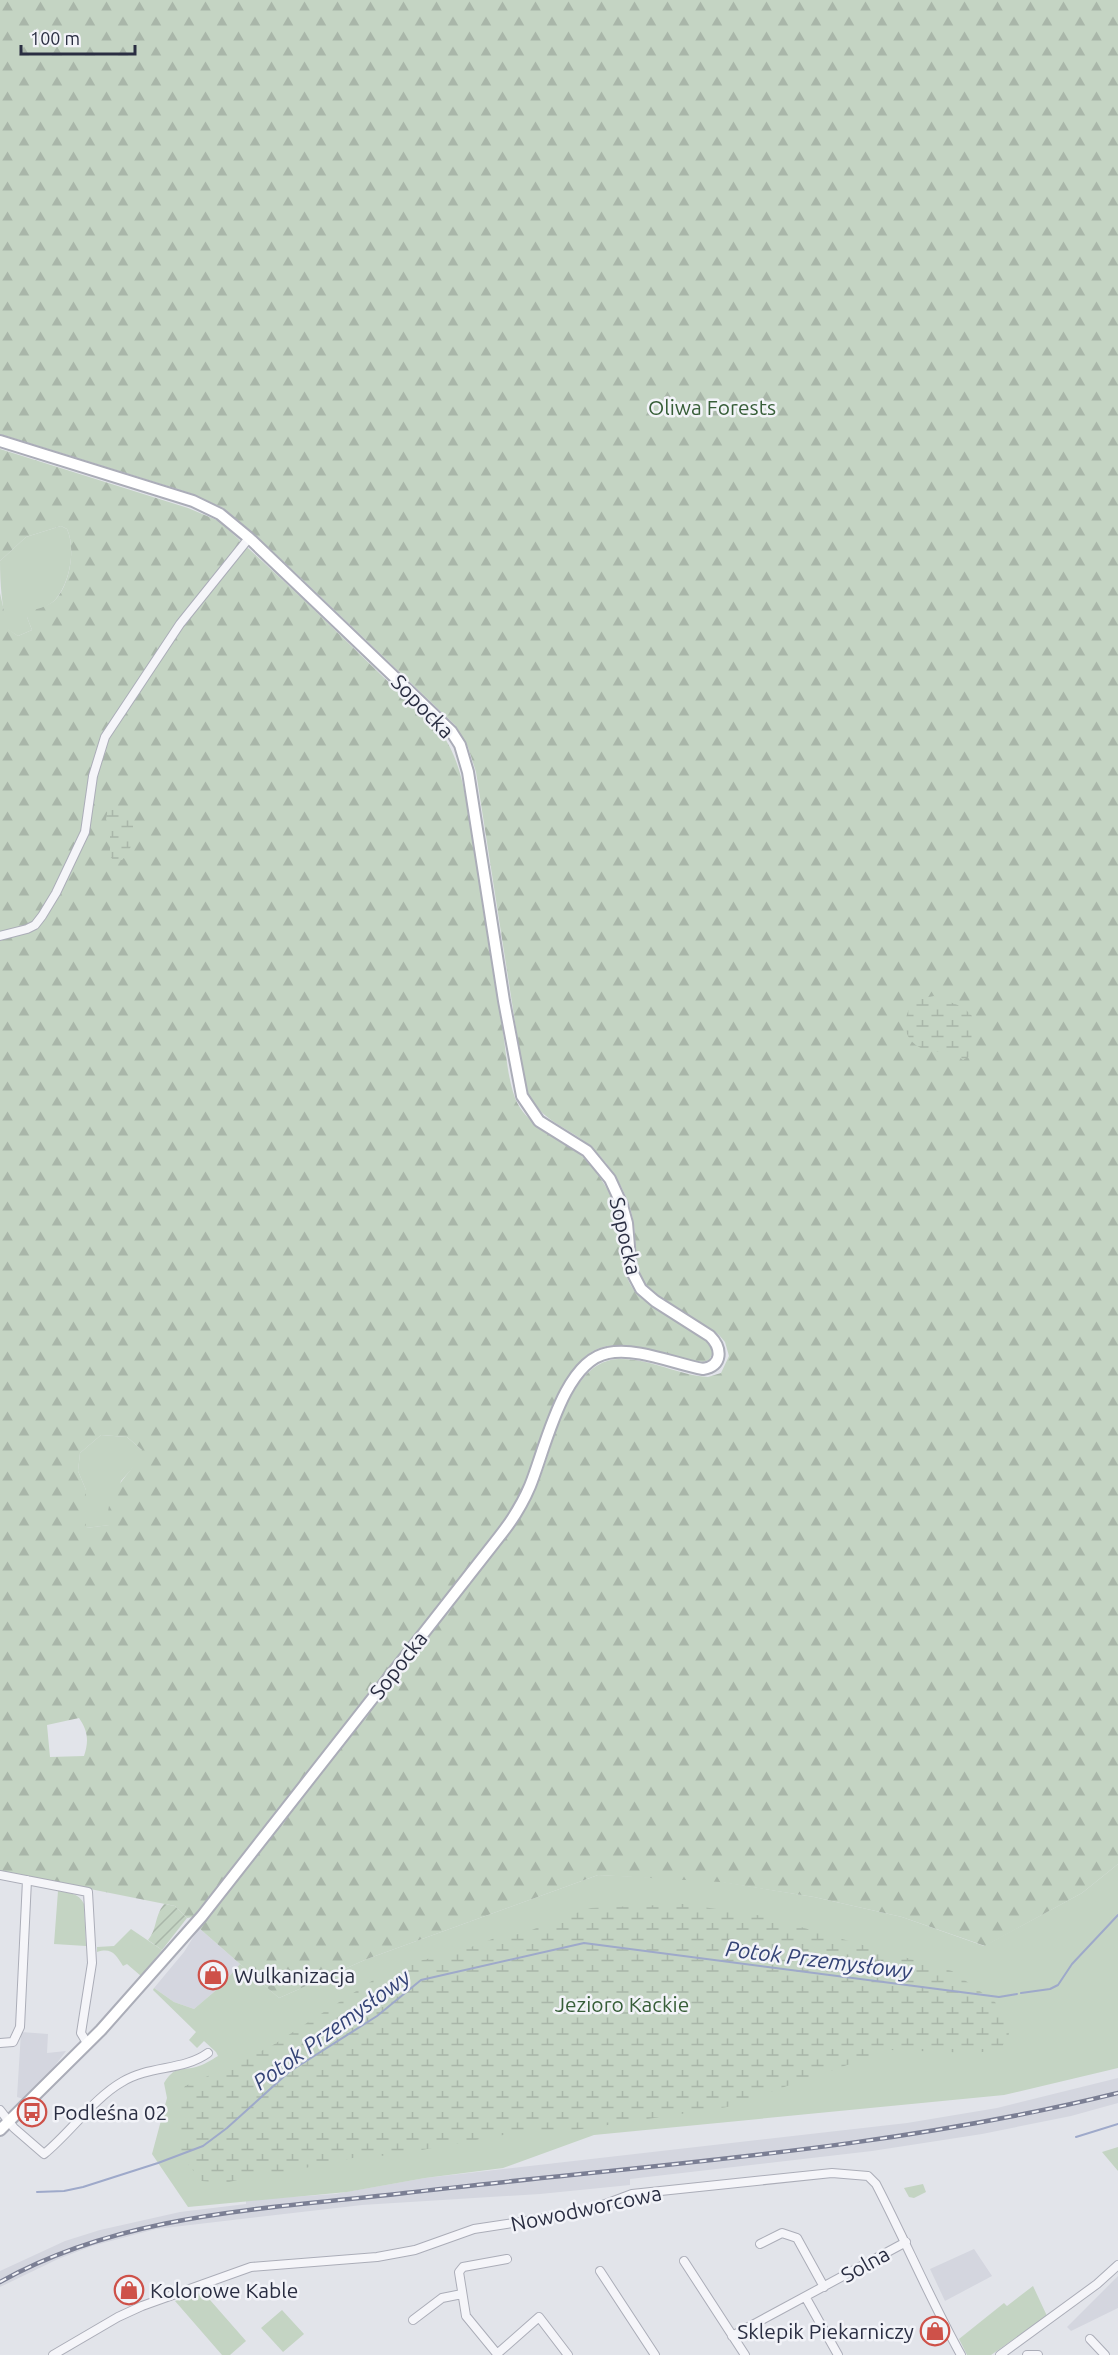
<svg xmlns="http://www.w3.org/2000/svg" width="1118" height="2355" viewBox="0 0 1118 2355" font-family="Ubuntu,sans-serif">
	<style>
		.built { fill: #d4d6df }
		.green { fill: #c4d4c3 }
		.forest { fill: url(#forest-firs); fill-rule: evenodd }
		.wetland { fill: url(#wetland-marsh) }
		.garden { fill: url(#garden-furrows) }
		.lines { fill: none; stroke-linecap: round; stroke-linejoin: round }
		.stream { stroke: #9ea9ca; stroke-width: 2 }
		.minor-casing { stroke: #abadb8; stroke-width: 10 }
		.secondary-casing { stroke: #abadb8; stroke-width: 14 }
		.minor { stroke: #f5f5f9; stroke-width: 8 }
		.secondary { stroke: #fff; stroke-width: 10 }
		.rail-casing { stroke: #7b7f94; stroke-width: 4.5 }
		.rail { stroke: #f2f3f8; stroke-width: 2; stroke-dasharray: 7; stroke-linecap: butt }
		.labels { text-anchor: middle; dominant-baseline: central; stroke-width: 5; stroke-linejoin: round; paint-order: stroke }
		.park-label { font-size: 21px; fill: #375e38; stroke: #f2f3f8 }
		.street-label { font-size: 21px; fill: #2a2e42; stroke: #f2f3f8 }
		.poi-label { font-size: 21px; fill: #2a2e42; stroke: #f2f3f8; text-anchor: start }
		.water-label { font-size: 22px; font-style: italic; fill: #344376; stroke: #f2f3f8 }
	</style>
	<defs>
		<pattern id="forest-firs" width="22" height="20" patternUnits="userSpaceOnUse" patternTransform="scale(1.5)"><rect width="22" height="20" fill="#c4d4c3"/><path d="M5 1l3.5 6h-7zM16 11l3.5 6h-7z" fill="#a9b6a9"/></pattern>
		<pattern id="wetland-marsh" width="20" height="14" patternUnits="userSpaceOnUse" patternTransform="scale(1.5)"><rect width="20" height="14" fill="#c4d4c3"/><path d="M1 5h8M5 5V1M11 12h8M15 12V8" fill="none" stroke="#a9b6a9"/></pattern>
		<pattern id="garden-furrows" width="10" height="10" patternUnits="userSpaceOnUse" patternTransform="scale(1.5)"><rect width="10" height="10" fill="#c4d4c3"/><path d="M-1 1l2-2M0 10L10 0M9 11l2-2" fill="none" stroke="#a9b6a9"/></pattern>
	</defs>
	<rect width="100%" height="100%" fill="#e2e4ea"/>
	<path class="built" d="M199 1928 240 1964 221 1986 194 2009 174 2002 154 1988 184 1952Z
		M21 2032 48 2034 47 2053 66 2051 48 2075 24 2099 17 2097Z
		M1118 2078V2103L1071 2116 982 2134 872 2151 630 2179V2185L540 2194 362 2205 156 2229 92 2246 58 2259 0 2287V2271L65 2241 100 2230 180 2212 246 2204V2200L335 2194 425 2178 907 2123 997 2108Z
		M974 2249 992 2276 945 2301 930 2269Z
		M1118 2276V2308L1071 2331 1067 2327Z"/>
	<path class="green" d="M61 526 67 529C76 549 70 583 55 600 48 607 35 611 27 617L32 630 18 636 7 629C2 606 0 584 0 561L26 537Z
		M101 1435 127 1437 143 1451 138 1462 121 1481 110 1525 86 1528V1490L78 1471 80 1453Z
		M1118 1864V2068L1004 2095 594 2135 503 2168 425 2178 347 2192 188 2207 152 2154 167 2098 164 2083C175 2066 178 2071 196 2067 204 2065 211 2060 218 2056L216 2052 204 2041 197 2048 189 2040 196 2032 153 1990 154 1988 174 2002 194 2009 221 1986 240 1964 279 1998 367 1959 598 1875 711 1880 814 1897 902 1917 984 1946 1082 1893Z
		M58 1891C69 1893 79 1893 84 1904L86 1946 54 1944Z
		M131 1929 162 1950 141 1976 127 1964 123 1966C116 1955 112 1947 97 1952V1947L114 1946Z
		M1118 2147V2171L1102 2152Z
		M923 2184 926 2192 914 2198 909 2197 904 2188Z
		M1033 2286 1047 2316 991 2355H967L959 2339 1004 2303 1007 2306Z
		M203 2292 246 2341 230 2355H222L175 2301Z
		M282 2310 304 2334 283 2352 261 2328Z"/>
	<path class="forest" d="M0 0H1118V1864L1082 1893 985 1946 902 1917 814 1897 720 1882 598 1875 367 1959 279 1998 199 1928 511 1531C523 1511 534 1492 543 1470 556 1435 572 1360 619 1359 649 1358 678 1375 708 1377L721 1373 729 1356 725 1342 719 1335C696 1317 661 1307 644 1283 632 1266 637 1244 634 1225 630 1199 617 1175 600 1156 575 1126 539 1126 525 1086L476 772 468 747 455 725 302 579 251 531 223 508 190 493 0 434Z
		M0 449 188 508 219 521 305 601 442 734C463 764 466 801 472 837 482 900 491 963 502 1026 506 1049 507 1076 515 1098 527 1127 553 1132 575 1150 588 1161 599 1174 607 1189 628 1224 612 1269 639 1296 655 1312 709 1332 713 1353L709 1360 703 1362C672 1359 640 1342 608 1346 563 1351 543 1441 528 1477 521 1494 512 1509 502 1525L222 1881 193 1917 187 1918 175 1906 0 1871V593L8 629 18 636 32 630 27 617 28 612C36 609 47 607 54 601 70 586 76 548 67 529L61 526 26 537 0 561ZM101 1435 127 1437 142 1450C130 1480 103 1489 109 1525L86 1528V1490L78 1471 80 1453ZM79 1718C88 1731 89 1741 84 1756L50 1757 47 1725Z"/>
	<path class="wetland" d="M112 805 132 815C134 833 135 847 122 860H113L110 856V830L106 819 108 809Z
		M934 996 963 1007 972 1016 971 1055 963 1060 950 1050C928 1056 901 1045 906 1018 907 1012 911 1006 913 1000Z
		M683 1904 763 1916 952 1971 995 2002 1005 2018 1009 2034 1001 2049 976 2053 890 2050 727 2107 555 2133 530 2130 389 2156 367 2155 286 2172 266 2173 225 2183 202 2181 181 2156 179 2097 185 2086 240 2062 273 2045 381 1975 419 1961 463 1950 495 1938 525 1933 557 1919 591 1908Z"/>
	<path class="garden" d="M164 1904 175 1906 187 1918 162 1950 148 1940C157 1930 154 1917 164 1904Z"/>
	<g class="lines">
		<path class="stream" d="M1021 1993 1050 1989 1058 1985 1072 1964 1118 1915
			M1076 2137 1118 2124
			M37 2192 64 2191 83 2187 158 2163 203 2146 227 2128 289 2072 377 2016 421 1980 584 1943 999 1997 1017 1994"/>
		<g class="minor-casing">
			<path id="minor" d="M0 936 27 929 35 925 42 916 56 893 85 832 93 776 105 737 180 624 249 538
				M0 1875 88 1892 92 1963 81 2033 87 2043
				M0 2043 13 2042 20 2027 27 1880
				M0 2110 14 2128 44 2154C70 2133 94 2098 122 2082 150 2065 183 2071 208 2053
				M760 2244 782 2233 797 2238 824 2287
				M684 2261 745 2355
				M600 2271 655 2355
				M806 2298 838 2355
				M413 2320 442 2298 462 2294
				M732 2336 906 2242
				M1090 2339 1105 2355
				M497 2354 539 2317 568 2355
				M53 2355 118 2317 142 2306 251 2267 377 2257 415 2250 474 2229 584 2212 632 2194 832 2173 868 2176 876 2184C905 2240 930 2299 961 2355
				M498 2355 466 2316 459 2272 463 2267 507 2259
				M1000 2355 1097 2284 1118 2265
				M1027 2355H1038"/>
		</g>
		<g class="secondary-casing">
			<path id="secondary" d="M0 441 193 501 220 514 249 538 451 731 460 745 468 772 504 1001 522 1096 539 1121 587 1151 610 1179 622 1205 627 1223 631 1270 641 1289 655 1301 710 1336C722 1348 723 1366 703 1369 675 1364 637 1347 608 1353 563 1361 545 1450 530 1486 522 1505 511 1522 499 1537L202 1916 101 2030 0 2130"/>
		</g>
		<use href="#minor" class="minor"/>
		<use href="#secondary" class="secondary"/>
		<g class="rail-casing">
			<path id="rail" d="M0 2282C123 2213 268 2209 405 2193 643 2165 884 2151 1118 2093"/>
		</g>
		<use href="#rail" class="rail"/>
	</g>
	<defs>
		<g id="shop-ring" transform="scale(1.5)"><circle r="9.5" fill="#f2f3f8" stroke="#ce5149" stroke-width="1.5"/><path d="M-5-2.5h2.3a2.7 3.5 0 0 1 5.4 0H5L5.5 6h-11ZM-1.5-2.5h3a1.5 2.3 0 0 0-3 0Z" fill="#ce5149"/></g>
		<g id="bus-ring" transform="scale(1.5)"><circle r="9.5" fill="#f2f3f8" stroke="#ce5149" stroke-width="1.5"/><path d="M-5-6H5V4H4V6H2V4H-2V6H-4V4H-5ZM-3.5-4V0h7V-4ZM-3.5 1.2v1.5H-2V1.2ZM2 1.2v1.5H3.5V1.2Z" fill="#ce5149"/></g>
	</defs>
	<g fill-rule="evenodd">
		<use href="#shop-ring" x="213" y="1975"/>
		<use href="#bus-ring" x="32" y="2112"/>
		<use href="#shop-ring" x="129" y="2290"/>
		<use href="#shop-ring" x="935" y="2331"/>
	</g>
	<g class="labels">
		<g class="park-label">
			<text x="712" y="407">Oliwa Forests</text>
			<text x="622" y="2004">Jezioro Kackie</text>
		</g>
		<g class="street-label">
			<text transform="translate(423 706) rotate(46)">Sopocka</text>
			<text transform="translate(626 1236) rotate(77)">Sopocka</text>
			<text transform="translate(398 1665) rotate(-52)">Sopocka</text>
			<text transform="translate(586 2208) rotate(-12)">Nowodworcowa</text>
			<text transform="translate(865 2264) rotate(-29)">Solna</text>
		</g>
		<g class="poi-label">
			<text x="234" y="1975">Wulkanizacja</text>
			<text x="53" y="2112">Podleśna 02</text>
			<text x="150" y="2290">Kolorowe Kable</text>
			<text x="914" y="2331" text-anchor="end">Sklepik Piekarniczy</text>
		</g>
		<g class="water-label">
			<text transform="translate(819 1959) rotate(7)">Potok Przemysłowy</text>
			<text transform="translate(331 2029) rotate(-36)">Potok Przemysłowy</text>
		</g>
	</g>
	<path d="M21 45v9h114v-9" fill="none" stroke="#2a2e42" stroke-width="3"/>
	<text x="30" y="45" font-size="18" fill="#2a2e42" stroke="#f2f3f8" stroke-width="4.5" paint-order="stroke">100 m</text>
</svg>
